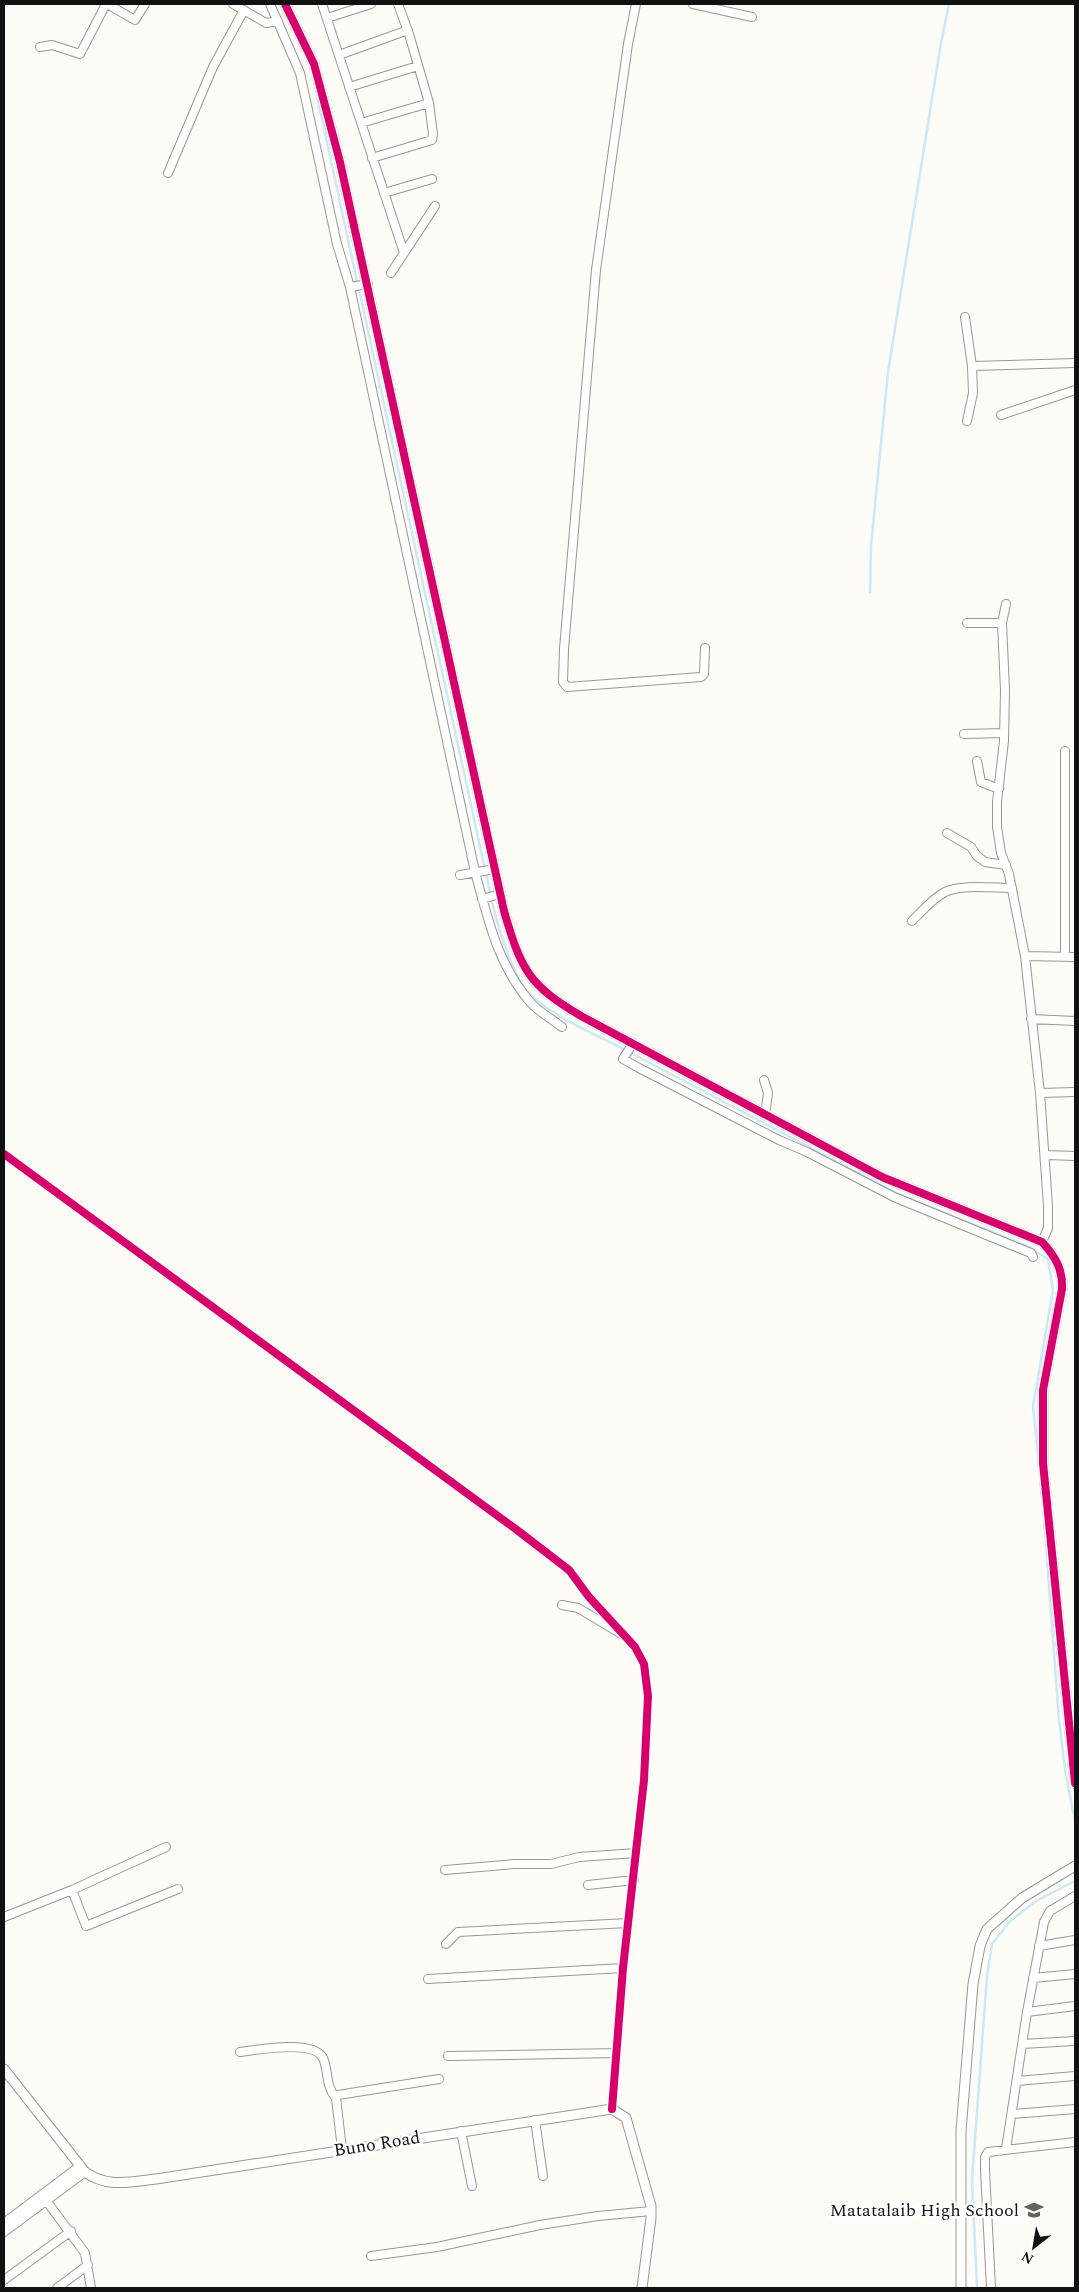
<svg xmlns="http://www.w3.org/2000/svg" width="1079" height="2292" viewBox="0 0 1079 2292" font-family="Spectral,serif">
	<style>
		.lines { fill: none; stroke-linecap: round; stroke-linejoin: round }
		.stream { stroke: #cde8f7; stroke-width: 2.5 }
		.minor-casing { stroke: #979795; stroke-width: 10 }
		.tertiary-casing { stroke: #979795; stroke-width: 11 }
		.minor { stroke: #fffffe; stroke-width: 8 }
		.tertiary { stroke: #fffffe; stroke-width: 9 }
		.cycleway-casing { stroke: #fff; stroke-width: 11 }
		.cycleway { stroke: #d6006c; stroke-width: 8 }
		.labels { text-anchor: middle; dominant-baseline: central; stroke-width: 5; stroke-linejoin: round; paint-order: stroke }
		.street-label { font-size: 18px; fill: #111; stroke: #fff }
		.poi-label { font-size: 18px; fill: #111; stroke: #fff; text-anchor: end }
	</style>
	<rect width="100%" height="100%" fill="#fdfcf7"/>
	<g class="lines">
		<path class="stream" d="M280 4 311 68 357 281
			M359 289 484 865
			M870 592 871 546 888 372 941 43 949 4
			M486 872 490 892
			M492 901C496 920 513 976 526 990 549 1016 592 1032 623 1049
			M633 1054 898 1194 1027 1246 1048 1259 1053 1290 1033 1406 1039 1464
			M1043 1505 1059 1720 1066 1776 1075 1821
			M977 2288 972 2179 987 1976 992 1944 1010 1921 1036 1901 1075 1881"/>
		<g class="minor-casing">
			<path id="minor" d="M107 4 135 20 145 4
				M233 4 266 23 278 21
				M270 4 300 73 337 244 350 287 475 872C488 919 498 966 531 1003 539 1012 552 1019 562 1027
				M322 4 404 253
				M636 4 628 44 596 270 564 649 563 682 567 687 701 677 704 674 705 648
				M693 4 752 17
				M327 18 371 4
				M40 47 52 45 80 54 106 4
				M339 55 408 30
				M349 87 418 66
				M361 123 429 103 409 34 398 4
				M372 158 432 140 433 134 429 103
				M168 173 213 67 244 10
				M384 193 432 179
				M391 273 435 206
				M350 287 368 284
				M965 317 972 366 1075 363
				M1001 415 1075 390
				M967 421 973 393 972 366
				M1006 604 1002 623 1005 690 1004 741 997 802V827L1001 853 1009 874 1025 956 1040 1093 1048 1206V1228L1042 1242
				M967 623H1002
				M964 734 1004 733
				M1065 751V957
				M977 761 981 782 999 789
				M947 833 971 847 977 856 985 862 1006 865
				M460 875 495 869
				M482 899 500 894
				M912 921C922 911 932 899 945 892 960 884 994 888 1012 888
				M1025 956 1075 957
				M1031 1019 1075 1021
				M633 1043 623 1059 639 1068 779 1140 807 1152 894 1197 1011 1245 1031 1253 1033 1257
				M764 1080 768 1093 765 1115
				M1040 1093 1075 1092
				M4 1154 517 1530 569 1570 589 1597 635 1647 644 1664 648 1696 644 1780 623 1968 612 2109
				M1046 1155 1075 1156
				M562 1605 578 1608 623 1635
				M445 1870 515 1864H551L579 1857 636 1853
				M588 1885 634 1880
				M72 1890 86 1926 178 1889
				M4 1917 72 1890 166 1847
				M446 1944 458 1932 628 1923
				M1039 1946 1075 1940
				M1033 1978 1075 1974
				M428 1979 623 1968
				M1027 2012 1075 2006
				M1022 2044 1075 2041
				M240 2052C255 2050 314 2039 323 2058 329 2071 325 2086 336 2098
				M448 2056 616 2053
				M1017 2081 1075 2076
				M1012 2114 1075 2109
				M535 2120 543 2176
				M461 2131 472 2186
				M342 2149 336 2098 338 2095 439 2079
				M1006 2149 1027 2012 1044 1922 1050 1911 1075 1896
				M42 2195 85 2253 91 2288
				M4 2223 80 2166
				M4 2232 85 2172
				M371 2256 437 2247 540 2225 598 2216 651 2211
				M4 2280 71 2231
				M57 2288 88 2265
				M991 2288 985 2170V2157L988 2152 1075 2142"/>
		</g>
		<g class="tertiary-casing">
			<path id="tertiary" d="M285 4 314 64 340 162 504 911C521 969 528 985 581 1016L882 1177 1042 1242C1055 1256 1063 1269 1062 1289L1043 1390V1463L1075 1783
				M4 2069 85 2172C107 2188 130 2182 156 2179L612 2109 626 2118 651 2206V2218L642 2288
				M961 2288V2131L973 1984 980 1946 987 1929 1022 1898 1075 1866"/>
		</g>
		<use href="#minor" class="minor"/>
		<use href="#tertiary" class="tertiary"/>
		<g class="cycleway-casing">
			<path id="cycleway" d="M285 4 314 64 340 162 504 911C521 969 528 985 581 1016L882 1177 1042 1242C1055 1256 1063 1269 1062 1289L1043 1390V1463L1075 1783
				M4 1154 517 1530 569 1570 589 1597 635 1647 644 1664 648 1696 644 1780 623 1968 612 2109"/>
		</g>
		<use href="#cycleway" class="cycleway"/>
	</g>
	<defs>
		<g id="school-bare" transform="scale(1.5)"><path d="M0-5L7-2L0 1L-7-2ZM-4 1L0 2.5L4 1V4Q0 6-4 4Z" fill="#646362" stroke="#fff" stroke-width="2.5" paint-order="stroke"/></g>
	</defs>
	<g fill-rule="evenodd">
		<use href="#school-bare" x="1034" y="2210"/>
	</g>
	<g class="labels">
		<g class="street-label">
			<text transform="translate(377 2144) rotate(-9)">Buno Road</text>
		</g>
		<g class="poi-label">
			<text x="1019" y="2210">Matatalaib High School</text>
		</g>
	</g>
	<rect width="1079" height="2292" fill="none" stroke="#111111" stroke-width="10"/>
	<g transform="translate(1034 2247) rotate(211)" stroke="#ffffff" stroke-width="4" paint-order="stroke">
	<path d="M0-4L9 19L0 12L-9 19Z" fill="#111111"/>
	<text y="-8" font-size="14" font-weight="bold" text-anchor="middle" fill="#111111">N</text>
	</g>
</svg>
